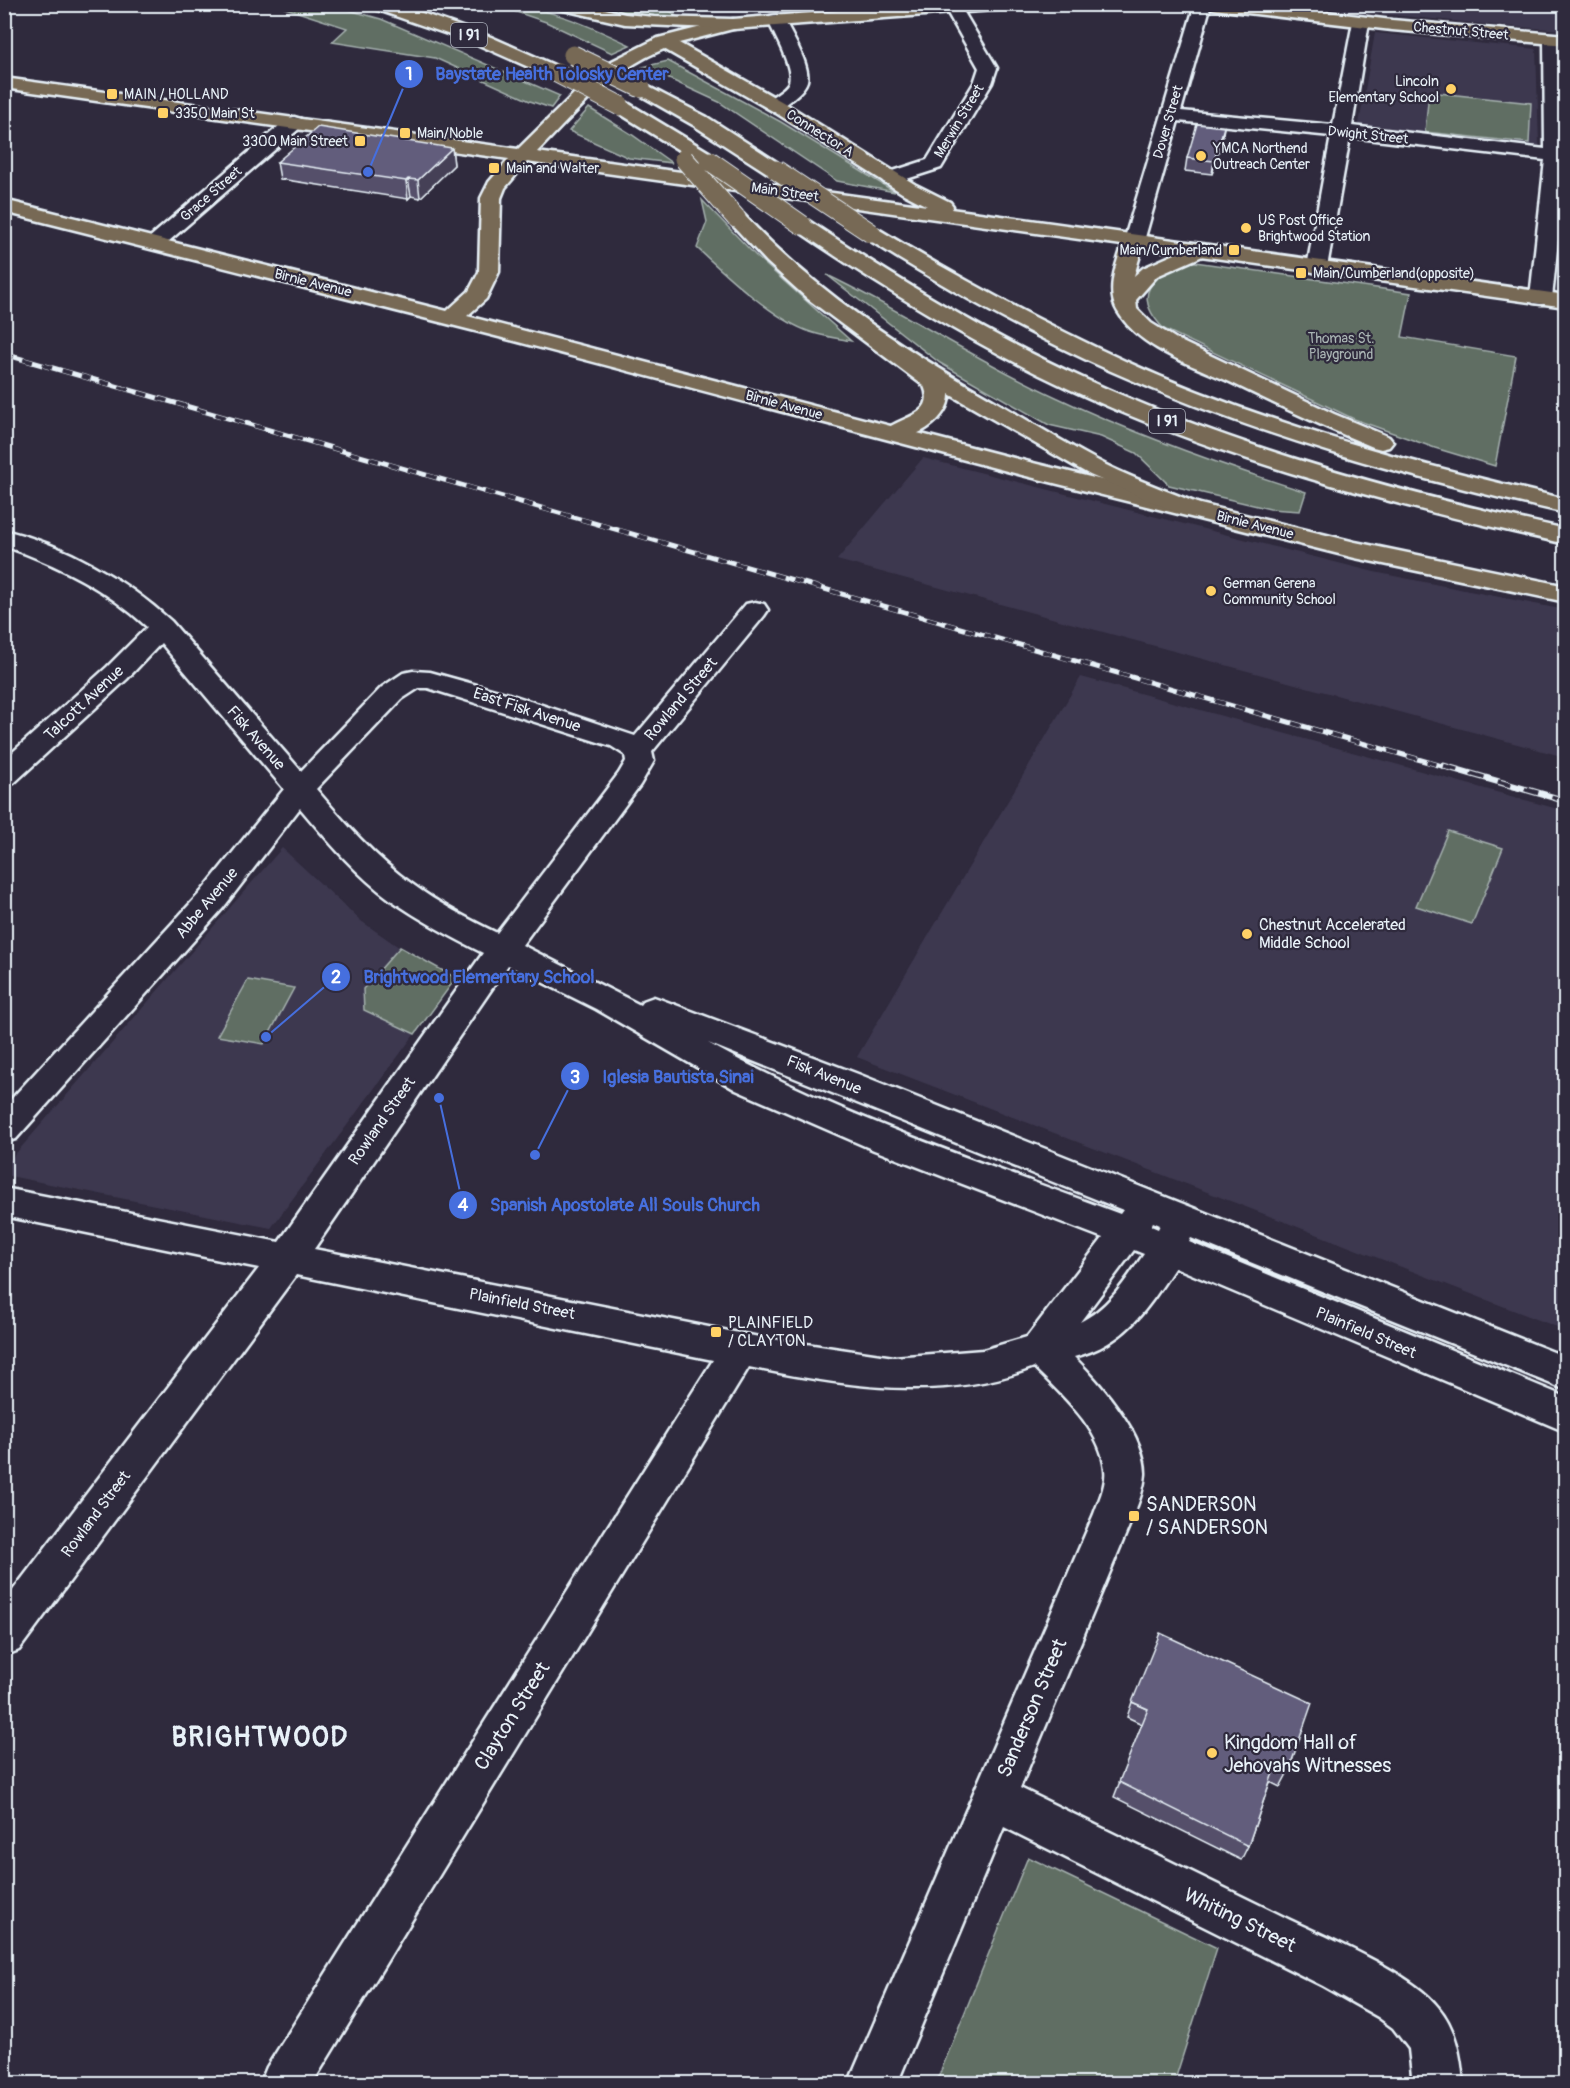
<svg xmlns="http://www.w3.org/2000/svg" width="1570" height="2088" viewBox="0 0 1570 2088" font-family="Pangolin,sans-serif">
	<style>
		.built { fill: #3e3950 }
		.green { fill: #616e63; stroke: #a4b0ae; stroke-width: 1.5 }
		.lines { fill: none; stroke-linecap: round; stroke-linejoin: round }
		.minor-casing { stroke: #e8f1f8; stroke-width: 5 }
		.major-casing { stroke: #e8f1f8; stroke-width: 5 }
		.highway-casing { stroke: #e8f1f8; stroke-width: 5 }
		.minor { fill: #2f2a3d; fill-rule: evenodd }
		.major { fill: #776954; fill-rule: evenodd }
		.highway { fill: #776954; fill-rule: evenodd }
		.rail-far1-casing { stroke: #e8f1f8; stroke-width: 5 }
		.rail-casing { stroke: #e8f1f8; stroke-width: 7 }
		.rail-far1 { stroke: #2f2a3d; stroke-width: 4; stroke-dasharray: 10; stroke-linecap: butt }
		.rail { stroke: #2f2a3d; stroke-width: 4.5; stroke-dasharray: 14; stroke-linecap: butt }
		.highway-bridge-casing { stroke: #e8f1f8; stroke-width: 21; stroke-linecap: butt }
		.highway-bridge { stroke: #776954; stroke-width: 19 }
		.wall { fill: #54506a; stroke: #e8f1f8; stroke-width: 1.5 }
		.shaded-wall { fill: #454156; stroke: #e8f1f8; stroke-width: 1.5 }
		.building { fill: #625d7b; stroke: #e8f1f8; stroke-width: 1.5 }
		.poi-dot { fill: #ffd166; stroke: #2f2a3d; stroke-width: 2 }
		.labels { text-anchor: middle; dominant-baseline: central; stroke-width: 4.5; stroke-linejoin: round; paint-order: stroke }
		.far-street-label { font-size: 14px; fill: #e8f1f8; stroke: #2f2a3d }
		.far-poi-label { font-size: 14px; fill: #e8f1f8; stroke: #2f2a3d; text-anchor: start }
		.far-park-label { font-size: 14px; fill: #abb6b5; stroke: #2f2a3d }
		.shield { fill: #2f2a3d; stroke: #b0b5c0; stroke-width: 1.5 }
		.shield-label { font-size: 15px; font-weight: bold; fill: #e8f1f8 }
		.street-label { font-size: 16px; fill: #e8f1f8; stroke: #2f2a3d }
		.poi-label { font-size: 16px; fill: #e8f1f8; stroke: #2f2a3d; text-anchor: start }
		.near-poi-label { font-size: 20px; fill: #e8f1f8; stroke: #2f2a3d; text-anchor: start }
		.near-street-label { font-size: 20px; fill: #e8f1f8; stroke: #2f2a3d }
		.near-district-label { font-size: 27px; font-weight: bold; letter-spacing: 1.5px; fill: #e8f1f8; stroke: #2f2a3d }
		.leader { fill: none; stroke: #466fde; stroke-width: 2 }
		.callout-dot { fill: #466fde; stroke: #2f2a3d; stroke-width: 2 }
		.mark-label { font-size: 18px; text-anchor: middle; font-weight: bold; fill: #fff }
		.callout-label { font-size: 18px; text-anchor: middle; font-weight: bold; fill: #466fde; stroke: #2f2a3d; stroke-width: 4.5; stroke-linejoin: round; paint-order: stroke }
	</style>
	<rect width="100%" height="100%" fill="#2f2a3d"/>
	<filter id="ink" filterUnits="userSpaceOnUse"><feTurbulence type="fractalNoise" baseFrequency=".0167" numOctaves="2"/><feDisplacementMap in="SourceGraphic" scale="12" xChannelSelector="R" yChannelSelector="G"/><feConvolveMatrix kernelMatrix="1 2 1 2 8 2 1 2 1" color-interpolation-filters="sRGB"/></filter>
	<g filter="url(#ink)">
		<path class="built" d="M1294 5H1565V30L1503 26Z
			M1375 33 1536 49 1539 148 1358 130Z
			M923 458 1374 572 1565 610V757L837 560Z
			M1081 677 1565 811V1330L857 1057Z
			M282 848 361 921 400 948 456 978 271 1228 5 1175V1166Z"/>
		<path class="green" d="M276 5H331L381 19 560 96 551 108 530 101 435 58 332 42 347 28Z
			M496 5C542 4 588 25 630 45L612 53 546 22Z
			M590 5H662L679 18H645Z
			M668 61 781 122 895 192 837 181 719 102 643 67Z
			M1429 92 1531 103 1529 143 1425 132Z
			M589 108 631 134 672 163 629 158 569 131Z
			M702 200 756 256 851 341C836 338 819 336 805 330 770 316 725 274 697 248L707 222Z
			M1188 261 1411 293 1402 337 1516 356 1495 466 1435 448 1354 419 1164 329C1130 294 1152 276 1188 261Z
			M827 275C905 312 977 361 1056 397 1136 435 1221 465 1306 492L1300 511 1270 509 1169 485 1136 453 1101 437 1049 425 940 363Z
			M1448 831 1503 848 1472 924 1416 906Z
			M400 947 456 978 415 1034 364 1010 363 989Z
			M248 980 294 988 264 1044 217 1036Z
			M1028 1857 1217 1948 1174 2083H936Z"/>
		<g class="lines">
			<g class="minor-casing">
				<path id="minor" d="M947 4H959L997 68 992 83 941 168 891 184 884 182 881 178 884 174 927 160 974 83 979 68 945 8Z
					M1195 4H1211L1181 111 1333 125 1353 22 1355 18H1367L1369 22 1352 126 1545 149 1544 39 1547 35H1559L1562 39 1566 163 1552 298 1549 303 1541 304 1533 303 1530 298 1545 160 1350 137 1327 267 1324 271 1317 273 1310 271 1307 267 1331 136 1178 121 1144 241 1141 245H1127L1124 241Z
					M776 15 782 16 784 20C791 34 811 66 807 81 805 88 798 94 792 99 784 105 778 111 768 108L765 104C771 95 785 91 789 82 794 68 773 33 768 20L770 16Z
					M294 117 301 119 303 123 301 127 162 247H148L145 243 148 239 287 119Z
					M4 530C66 545 125 579 171 621L301 771 382 687 403 673 413 671 430 672 509 694 635 736 746 604 755 602 764 604 768 610 764 616 652 752 654 761 640 785 522 945 640 1005 643 1001 654 997 665 1001 858 1074 1566 1357V1390L1191 1238 1189 1242 1566 1397V1432L1175 1267C1147 1309 1126 1344 1074 1357 1100 1383 1146 1435 1145 1474 1144 1488 1139 1501 1134 1514L1020 1788C1110 1832 1200 1876 1290 1920 1330 1939 1412 1973 1438 2007 1456 2028 1461 2057 1463 2084H1413L1409 2049 1393 2028 1378 2017 1323 1986 1004 1827 897 2084H848L1094 1514C1099 1500 1107 1484 1105 1469 1101 1429 1061 1394 1034 1367 944 1403 842 1386 749 1367L312 2084H260L267 2067 713 1360 296 1275 19 1650 4 1656V1602L259 1268 4 1216V1188L279 1242 483 953C451 937 420 920 391 900 356 875 328 841 300 808L223 908 16 1139 4 1143V1107L201 892 284 789 161 643 127 679 14 783 4 785V760L107 667 147 627C106 589 57 564 4 546ZM419 688H428L611 746 625 755 626 761 619 773 497 933C468 919 439 904 412 884 375 858 345 823 316 789L402 699ZM508 965 596 1009 736 1090 874 1150 1103 1238 1027 1337 983 1350 894 1357 759 1337 314 1249ZM708 1043 1123 1210 1120 1214C981 1162 838 1116 708 1043ZM1153 1222 1160 1225 1158 1229 1151 1226ZM1134 1250 1144 1254C1126 1280 1109 1308 1080 1322Z"/>
			</g>
			<g class="major-casing">
				<path id="major" d="M931 4H1015L1007 9 733 29 679 43 788 105 916 185 950 202 953 206 951 209 1566 295V307L527 162 505 188 501 198 499 272 486 299 467 316 1037 464 1355 542 1566 586V602L1355 558 1022 475 499 337 4 212V200L447 311 469 291 479 272 481 198 489 182 509 159 4 88V78L518 149 590 78 612 61 658 38 733 19ZM664 49 776 113 902 193 927 206 537 152C576 112 611 70 664 49Z
					M1205 4H1260L1392 20 1566 35V45L1392 30 1213 9Z"/>
			</g>
			<g class="highway-casing">
				<path id="highway" d="M370 4H396L491 37 563 69 566 73 563 77H551L479 45 372 8Z
					M553 4H585L625 14 654 17 733 19 739 20 742 24 739 28 733 29 625 24 555 8Z
					M641 83 707 117 783 166 786 170 783 174H769L693 125 635 92 632 88 635 84Z
					M620 101 626 102 717 157 720 161 717 165H703L614 110 611 106 614 102Z
					M736 212 743 214C816 292 899 346 991 399 1029 421 1067 445 1106 465 1136 480 1168 491 1199 504L1202 509 1199 514 1190 516 1181 514 1090 475 949 394C950 420 911 444 887 438L883 433C895 416 938 418 924 386L808 299 767 262 726 218 729 214Z
					M802 219 809 221C897 279 988 335 1085 379 1238 449 1401 493 1566 529V544C1396 506 1227 462 1069 389 973 344 882 288 795 229L792 225 795 221Z
					M871 227 878 229C959 278 1040 322 1125 361 1266 425 1416 464 1566 499V513C1410 478 1257 436 1111 371 1025 333 944 287 864 237L861 233 864 229Z
					M1134 235 1141 237 1144 241 1134 276 1143 268 1193 246 1200 244 1207 246 1210 250 1207 254 1157 276 1136 300 1137 309 1151 323 1178 340 1334 414 1389 437 1393 442 1389 447 1381 449 1373 447C1324 427 1277 405 1230 382 1193 365 1140 349 1118 312 1105 291 1117 262 1124 241L1127 237Z"/>
			</g>
			<use href="#minor" class="minor"/>
			<use href="#major" class="major"/>
			<use href="#highway" class="highway"/>
			<g class="rail-far1-casing">
				<path id="rail-far1" d="M4 354 1449 768"/>
			</g>
			<g class="rail-casing">
				<path id="rail" d="M1444 766 1566 801"/>
			</g>
			<use href="#rail-far1" class="rail-far1"/>
			<use href="#rail" class="rail"/>
			<g class="highway-bridge-casing">
				<path id="highway-bridge" d="M573 55 641 88
					M557 73 620 106
					M684 159 736 218
					M710 161 802 225
					M776 170 871 233"/>
			</g>
			<use href="#highway-bridge" class="highway-bridge"/>
		</g>
		<path class="wall" d="M1224 127 1222 140 1212 174 1185 171 1187 158Z
			M452 148 454 165 420 198 411 196 408 199 280 179 277 162Z
			M1132 1702 1288 1772 1280 1787 1270 1782 1248 1846 1241 1860 1114 1797 1142 1724 1127 1717Z"/>
		<path class="shaded-wall" d="M1224 127 1222 140 1212 174 1214 161Z
			M452 148 454 165 420 198 418 180Z
			M408 179 411 196 408 199 406 181Z"/>
		<path class="building" d="M1197 124 1224 127 1214 161 1187 158Z
			M318 127 452 148 418 180 408 179 406 181 277 162Z
			M1160 1633 1312 1703 1288 1772 1275 1767 1248 1846 1119 1782 1148 1709 1132 1702Z"/>
	</g>
	<g class="poi-dot">
		<circle cx="1451" cy="89" r="6"/>
		<rect x="106" y="88" width="12" height="12" rx="3"/>
		<rect x="157" y="107" width="12" height="12" rx="3"/>
		<rect x="399" y="127" width="12" height="12" rx="3"/>
		<rect x="354" y="135" width="12" height="12" rx="3"/>
		<circle cx="1201" cy="156" r="6"/>
		<rect x="488" y="162" width="12" height="12" rx="3"/>
		<circle cx="1246" cy="228" r="6"/>
		<rect x="1228" y="244" width="12" height="12" rx="3"/>
		<rect x="1295" y="267" width="12" height="12" rx="3"/>
		<circle cx="1211" cy="591" r="6"/>
		<circle cx="1247" cy="934" r="6"/>
		<rect x="710" y="1326" width="12" height="12" rx="3"/>
		<rect x="1128" y="1510" width="12" height="12" rx="3"/>
		<circle cx="1212" cy="1753" r="6"/>
	</g>
	<g class="labels">
		<g class="far-street-label">
			<text transform="translate(1461 31) rotate(5)">Chestnut Street</text>
			<text transform="translate(959 121) rotate(-59)">Merwin Street</text>
			<text transform="translate(1168 122) rotate(-74)">Dover Street</text>
			<text transform="translate(820 133) rotate(32)">Connector A</text>
			<text transform="translate(1368 135) rotate(6)">Dwight Street</text>
			<text transform="translate(785 192) rotate(8)">Main Street</text>
			<text transform="translate(211 194) rotate(-41)">Grace Street</text>
			<text transform="translate(313 283) rotate(14)">Birnie Avenue</text>
			<text transform="translate(784 405) rotate(15)">Birnie Avenue</text>
			<text transform="translate(1255 525) rotate(14)">Birnie Avenue</text>
		</g>
		<g class="far-poi-label">
			<text x="1439" y="81" text-anchor="end">Lincoln<tspan x="1439" dy="16">Elementary School</tspan></text>
			<text x="124" y="94">MAIN / HOLLAND</text>
			<text x="175" y="113">3350 Main St</text>
			<text x="417" y="133">Main/Noble</text>
			<text x="348" y="141" text-anchor="end">3300 Main Street</text>
			<text x="1213" y="148">YMCA Northend<tspan x="1213" dy="16">Outreach Center</tspan></text>
			<text x="506" y="168">Main and Walter</text>
			<text x="1258" y="220">US Post Office<tspan x="1258" dy="16">Brightwood Station</tspan></text>
			<text x="1222" y="250" text-anchor="end">Main/Cumberland</text>
			<text x="1313" y="273">Main/Cumberland(opposite)</text>
			<text x="1223" y="583">German Gerena<tspan x="1223" dy="16">Community School</tspan></text>
		</g>
		<g class="far-park-label">
			<text x="1341" y="338">Thomas St.<tspan x="1341" dy="16">Playground</tspan></text>
		</g>
		<g class="shield">
			<rect x="451" y="23" width="36" height="24" rx="4.5"/>
			<rect x="1149" y="409" width="36" height="24" rx="4.5"/>
		</g>
		<g class="shield-label">
			<text x="469" y="35">I 91</text>
			<text x="1167" y="421">I 91</text>
		</g>
		<g class="street-label">
			<text transform="translate(681 699) rotate(-50)">Rowland Street</text>
			<text transform="translate(84 703) rotate(-43)">Talcott Avenue</text>
			<text transform="translate(527 710) rotate(18)">East Fisk Avenue</text>
			<text transform="translate(256 738) rotate(49)">Fisk Avenue</text>
			<text transform="translate(207 903) rotate(-50)">Abbe Avenue</text>
			<text transform="translate(824 1075) rotate(22)">Fisk Avenue</text>
			<text transform="translate(382 1121) rotate(-55)">Rowland Street</text>
			<text transform="translate(522 1304) rotate(11)">Plainfield Street</text>
			<text transform="translate(1366 1333) rotate(23)">Plainfield Street</text>
			<text transform="translate(96 1514) rotate(-53)">Rowland Street</text>
		</g>
		<g class="poi-label">
			<text x="1259" y="925">Chestnut Accelerated<tspan x="1259" dy="18">Middle School</tspan></text>
			<text x="728" y="1323">PLAINFIELD<tspan x="728" dy="18">/ CLAYTON</tspan></text>
		</g>
		<g class="near-poi-label">
			<text x="1146" y="1504">SANDERSON<tspan x="1146" dy="23">/ SANDERSON</tspan></text>
			<text x="1224" y="1742">Kingdom Hall of<tspan x="1224" dy="23">Jehovahs Witnesses</tspan></text>
		</g>
		<g class="near-street-label">
			<text transform="translate(1032 1708) rotate(-67)">Sanderson Street</text>
			<text transform="translate(512 1716) rotate(-58)">Clayton Street</text>
			<text transform="translate(1240 1920) rotate(26)">Whiting Street</text>
		</g>
		<g class="near-district-label">
			<text x="260" y="1737">BRIGHTWOOD</text>
		</g>
	</g>
	<path class="leader" d="M368 172L409 74M266 1037L336 977M535 1155L575 1076M439 1098L463 1205"/>
	<g class="callout-dot">
		<circle cx="368" cy="172" r="6"/>
		<circle cx="266" cy="1037" r="6"/>
		<circle cx="535" cy="1155" r="6"/>
		<circle cx="439" cy="1098" r="6"/>
		<circle cx="409" cy="74" r="15"/>
		<circle cx="336" cy="977" r="15"/>
		<circle cx="575" cy="1076" r="15"/>
		<circle cx="463" cy="1205" r="15"/>
	</g>
	<g class="mark-label">
		<text x="409" y="80">1</text>
		<text x="336" y="983">2</text>
		<text x="575" y="1083">3</text>
		<text x="463" y="1211">4</text>
	</g>
	<g class="callout-label">
		<text x="552" y="80">Baystate Health Tolosky Center</text>
		<text x="479" y="983">Brightwood Elementary School</text>
		<text x="678" y="1083">Iglesia Bautista Sinai</text>
		<text x="625" y="1211">Spanish Apostolate All Souls Church</text>
	</g>
	<rect width="1570" height="2088" fill="none" stroke="#2f2a3d" stroke-width="24"/>
	<rect x="12" y="12" width="1546" height="2064" fill="none" stroke="#e8f1f8" stroke-width="2" filter="url(#ink)"/>
</svg>
